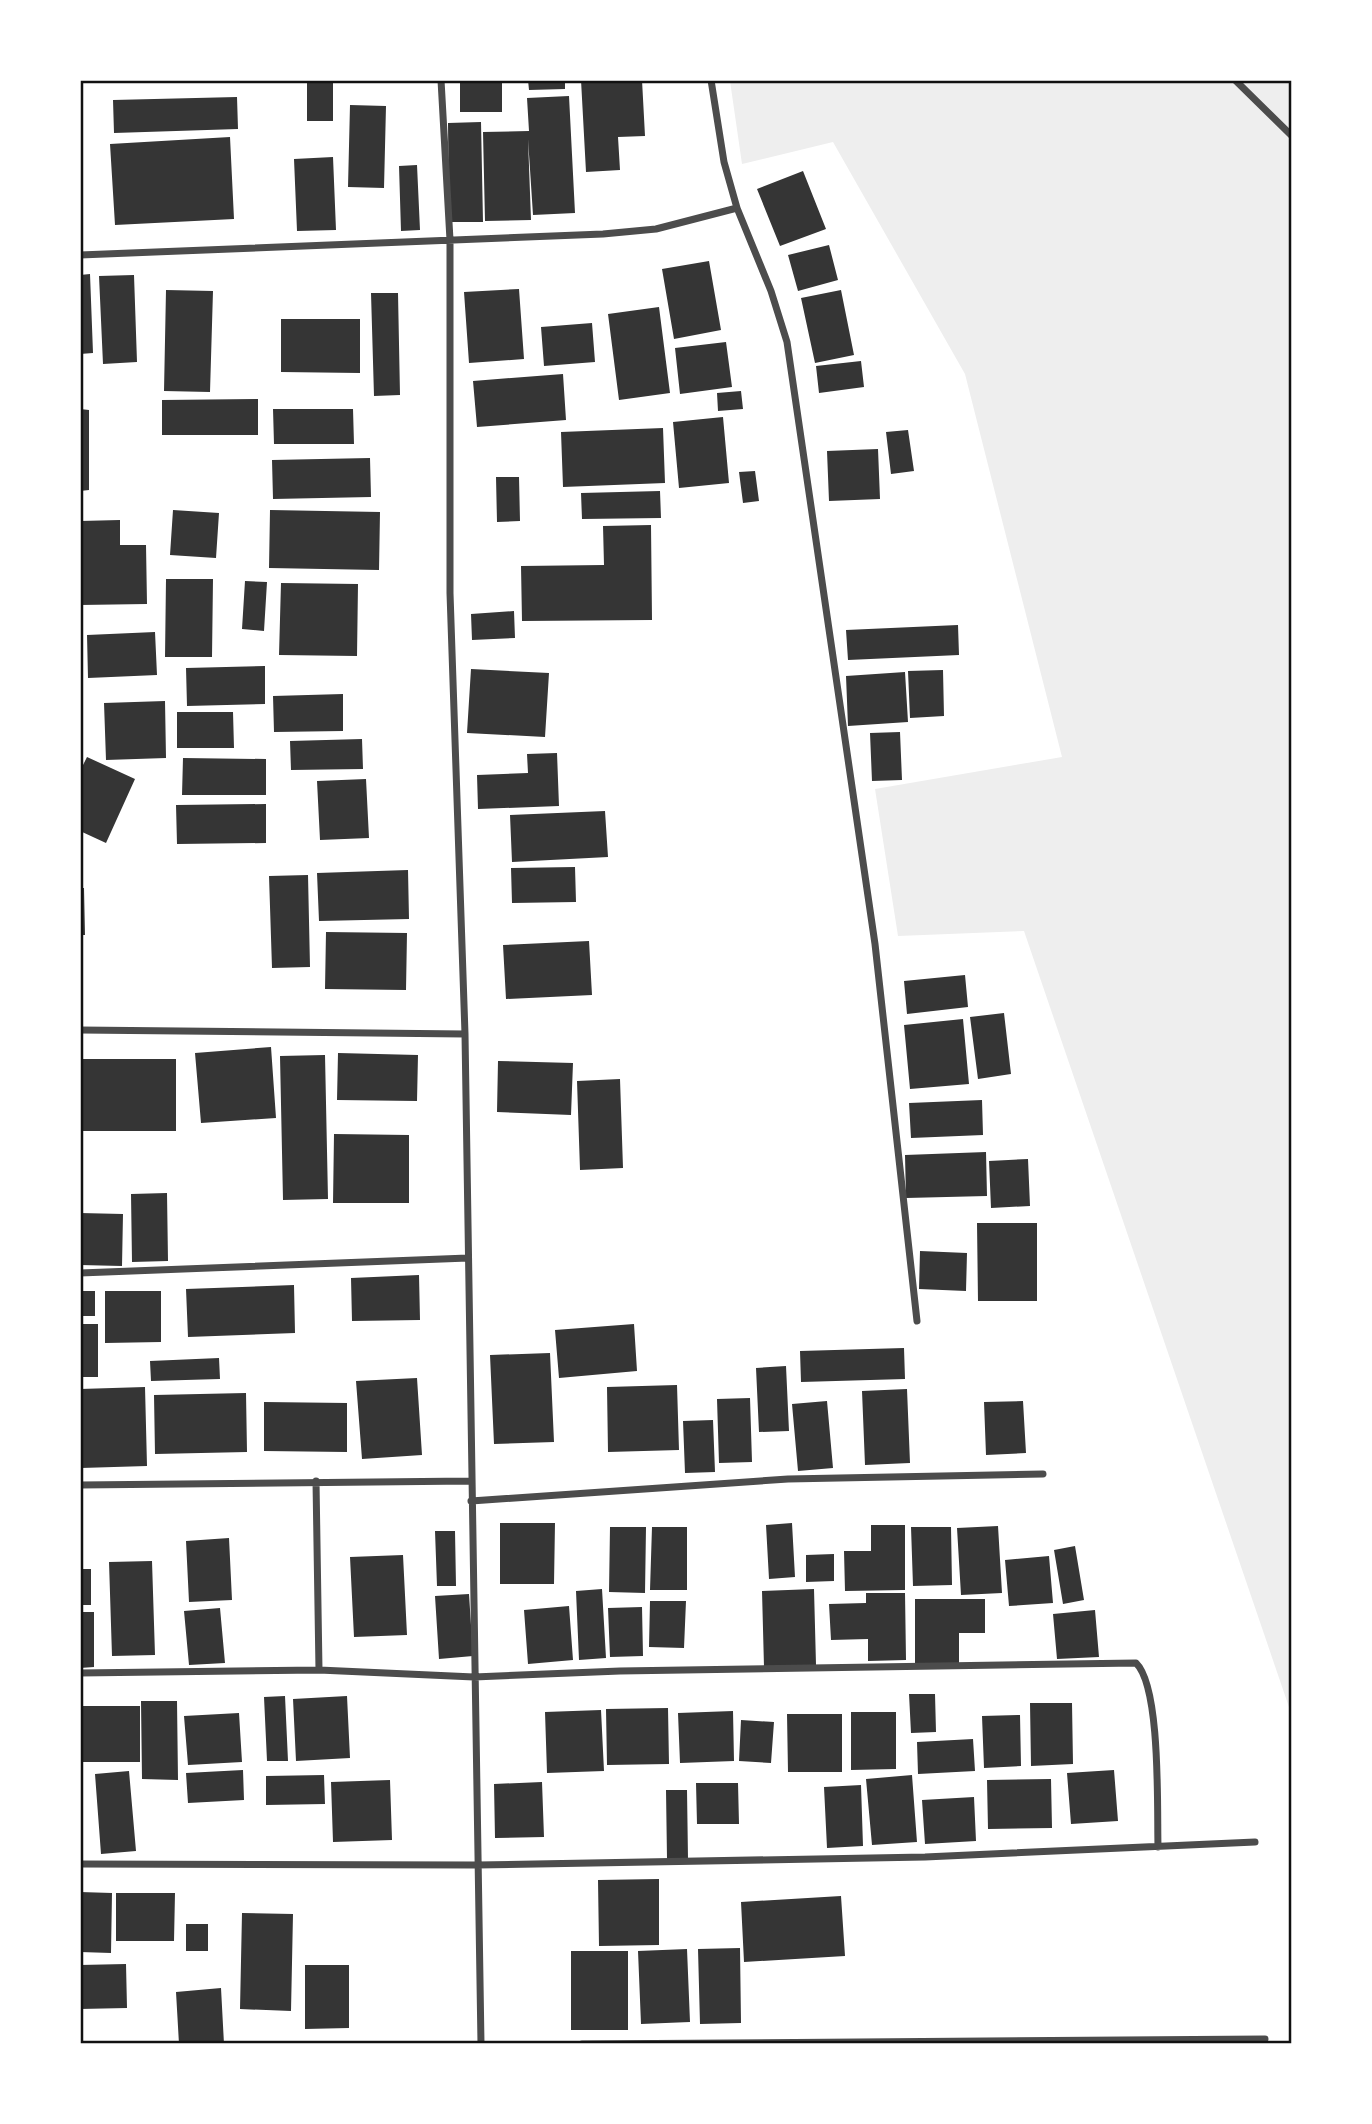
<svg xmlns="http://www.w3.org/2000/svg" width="1372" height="2124" viewBox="0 0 1372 2124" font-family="Jost,sans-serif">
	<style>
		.green { fill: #eee }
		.building { fill: #353535 }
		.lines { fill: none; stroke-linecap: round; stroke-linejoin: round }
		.minor { stroke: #4c4c4c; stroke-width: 7 }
		.neatline { fill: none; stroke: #111; stroke-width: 2.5 }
	</style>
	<rect width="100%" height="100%" fill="#fff"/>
	<path class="green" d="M730 81H1291V1713L1024 931 898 936 875 789 1062 757 965 374 833 142 742 164Z"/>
	<path class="building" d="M307 80H333V121H307Z
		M460 80H502V112H460Z
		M528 80H565V89L529 90Z
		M581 80H642L645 136 618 137 620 170 586 172Z
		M569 96 575 213 533 215 528 139 531 220 485 221 483 132 529 131 527 98Z
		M237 97 238 129 114 133 113 100Z
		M350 105 386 106 384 188 348 187Z
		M481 122 483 222H449L448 123Z
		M230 137 234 219 115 225 110 144Z
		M333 157 336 230 297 231 294 159Z
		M417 165 420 230 401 231 399 166Z
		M803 171 826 229 780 246 757 189Z
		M829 245 838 280 798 291 788 255Z
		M709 261 721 330 674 339 662 269Z
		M90 274 93 353 80 354V275Z
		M134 275 137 362 103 364 99 276Z
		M519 289 524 359 469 363 464 292Z
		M166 290 213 291 210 392 164 391Z
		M841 290 854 355 815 363 801 298Z
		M371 293H398L400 395 374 396Z
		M659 307 670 393 619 400 608 314Z
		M281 319H360V373L281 372Z
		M592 323 595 362 544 366 541 327Z
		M726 342 732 387 680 394 675 348Z
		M861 361 864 387 819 393 816 366Z
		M563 374 566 420 477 427 473 381Z
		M741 391 743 409 718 411 717 393Z
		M258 399V435H162V400Z
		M80 409 89 410V490L80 491Z
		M273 409H353L354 444H274Z
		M723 417 729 483 679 488 673 422Z
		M663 428 665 483 563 487 561 432Z
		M908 430 914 471 891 474 886 432Z
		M878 449 880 499 829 501 827 451Z
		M370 458 371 497 273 499 272 460Z
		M755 471 759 501 743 503 739 472Z
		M496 477H519L520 521 497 522Z
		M660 491 661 518 582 519 581 493Z
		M173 510 219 513 216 558 170 555Z
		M270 510 380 512 379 570 269 568Z
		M120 520V545H146L147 604 80 605V521Z
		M651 525 652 620 522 621 521 566 604 565 603 526Z
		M166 579H213L212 657H165Z
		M245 581 267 582 264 631 242 629Z
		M281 583 358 584 357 656 279 655Z
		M514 611 515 638 472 640 471 614Z
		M958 625 959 655 848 660 846 630Z
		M155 632 157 675 88 678 87 635Z
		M265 666V704L187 706 186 668Z
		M471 669 549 673 545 737 467 733Z
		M943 670 944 716 910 718 908 671Z
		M905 672 908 722 848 726 846 676Z
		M343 694V731L274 732 273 696Z
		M165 701 166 758 106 760 104 703Z
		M177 712H233L234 748H177Z
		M900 732 902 780 872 781 870 733Z
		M362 739 363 769 291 770 290 741Z
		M557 753 559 806 478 809 477 775 528 773 527 754Z
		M87 757 135 779 106 843 80 831V771Z
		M183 758 266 759V795H182Z
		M366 779 369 838 320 840 317 781Z
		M266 804V843L177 844 176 805Z
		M605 811 608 857 512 862 510 815Z
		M575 867 576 902 512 903 511 868Z
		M408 870 409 919 319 921 317 873Z
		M308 875 310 967 272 968 269 876Z
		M80 888H84L85 935H80Z
		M326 932 407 933 406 990 325 989Z
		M589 941 592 995 506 999 503 945Z
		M965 975 968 1007 907 1014 904 981Z
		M1004 1013 1011 1074 978 1079 970 1017Z
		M963 1019 969 1084 910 1089 904 1025Z
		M271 1047 276 1118 201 1123 195 1053Z
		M338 1053 418 1055 417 1101 337 1100Z
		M325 1055 328 1199 283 1200 280 1056Z
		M80 1059H176V1131H80Z
		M498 1061 573 1063 571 1115 497 1112Z
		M620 1079 623 1168 580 1170 577 1081Z
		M982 1100 983 1135 911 1138 909 1103Z
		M334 1134 409 1135V1203H333Z
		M986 1152 987 1196 906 1198 905 1155Z
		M1028 1159 1030 1206 991 1208 989 1161Z
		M167 1193 168 1261 132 1262 131 1194Z
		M80 1213 123 1214 122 1266 80 1265Z
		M977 1223H1037V1301H978Z
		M920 1251 967 1253 966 1291 919 1289Z
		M419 1275 420 1320 352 1321 351 1278Z
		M294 1285 295 1333 188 1337 186 1289Z
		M80 1291H95V1316H80Z
		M105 1291H161V1342L105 1343Z
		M80 1324H98V1377H80Z
		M634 1324 637 1371 559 1378 555 1330Z
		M904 1348 905 1379 801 1382 800 1351Z
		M550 1353 554 1442 494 1444 490 1355Z
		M219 1358 220 1379 151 1381 150 1361Z
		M786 1366 789 1431 759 1432 756 1368Z
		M417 1378 422 1455 362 1459 356 1381Z
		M677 1385 679 1450 608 1452 607 1387Z
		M145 1387 147 1466 81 1468 80 1389Z
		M907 1389 910 1463 865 1465 862 1391Z
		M246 1393 247 1452 155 1454 154 1395Z
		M750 1398 752 1462 719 1463 717 1399Z
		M827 1401 833 1468 798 1471 792 1404Z
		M1023 1401 1026 1453 986 1455 984 1402Z
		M264 1402 347 1403V1452L264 1451Z
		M713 1420 715 1472 685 1473 683 1421Z
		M500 1523H555L554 1584H500Z
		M792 1523 795 1577 769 1579 766 1525Z
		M871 1525H905V1590L845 1591 844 1551H871Z
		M998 1526 1002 1593 961 1595 957 1528Z
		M610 1527H646L645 1593 609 1592Z
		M652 1527H687V1590H650Z
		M911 1527H951L952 1585 913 1586Z
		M435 1531H455L456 1586H437Z
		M229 1538 232 1600 189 1602 186 1541Z
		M1075 1546 1084 1600 1063 1604 1054 1550Z
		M834 1554V1581L806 1582V1555Z
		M403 1555 407 1635 354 1637 350 1557Z
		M1049 1556 1053 1603 1009 1606 1005 1560Z
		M152 1561 155 1655 112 1656 109 1562Z
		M80 1569H91V1605H80Z
		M602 1589 606 1658 579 1660 576 1591Z
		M814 1589 816 1665 764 1667 762 1591Z
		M866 1593H905L906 1660 868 1661V1639L831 1640 829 1604 866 1603Z
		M469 1594 473 1656 439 1659 435 1596Z
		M915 1599H985V1633H959V1663H915Z
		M650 1601H686L684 1648 649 1647Z
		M569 1606 573 1660 528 1664 524 1610Z
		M642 1607 643 1656 610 1657 608 1608Z
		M220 1608 225 1663 189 1665 184 1611Z
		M1095 1610 1099 1657 1057 1659 1053 1614Z
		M80 1612H94V1667L80 1668Z
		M909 1694H935L936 1732 911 1733Z
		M285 1696 288 1761H267L264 1697Z
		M347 1696 350 1758 296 1761 293 1699Z
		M141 1701H177L178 1780 142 1779Z
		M1030 1703H1072L1073 1764 1031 1766Z
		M80 1706H140V1762H80Z
		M668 1708 669 1764 607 1765 606 1709Z
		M601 1710 604 1771 547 1773 545 1712Z
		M733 1711 734 1761 680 1763 678 1713Z
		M851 1712H896V1769L851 1770Z
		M239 1713 242 1762 188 1765 184 1716Z
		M787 1714H842V1772H788Z
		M1020 1715 1021 1766 984 1768 982 1716Z
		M741 1720 774 1722 771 1763 739 1761Z
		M973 1739 975 1771 918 1774 917 1742Z
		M243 1770 244 1800 188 1803 186 1773Z
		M1114 1770 1118 1821 1071 1824 1067 1773Z
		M129 1771 136 1851 101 1854 95 1774Z
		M324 1775 325 1804 266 1805V1776Z
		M912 1775 917 1842 872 1845 866 1779Z
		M1051 1779 1052 1828 988 1829 987 1780Z
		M390 1780 392 1840 333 1842 331 1782Z
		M542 1782 544 1837 495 1838 494 1784Z
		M696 1783H738L739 1824H697Z
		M861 1785 863 1846 827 1848 824 1787Z
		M666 1790H687L688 1859H667Z
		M974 1797 976 1841 925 1844 922 1800Z
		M659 1879V1945L599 1946 598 1880Z
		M80 1892 112 1893 111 1953 80 1952Z
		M116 1893H175L174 1941H116Z
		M841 1896 845 1956 744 1962 741 1902Z
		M242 1913 293 1914 291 2011 240 2009Z
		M186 1924H208V1951H186Z
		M740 1948 741 2023 700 2024 698 1949Z
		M687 1949 690 2022 641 2024 638 1951Z
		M571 1951H628V2030H571Z
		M126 1964 127 2008 80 2009V1965Z
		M305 1965H349V2028L305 2029Z
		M221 1988 224 2044H179L176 1992Z"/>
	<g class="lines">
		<path class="minor" d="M441 80 450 240V593L465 1034 481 2044
			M1235 80 1292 136
			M737 208 771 291 787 342 875 944 917 1321
			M80 255 603 234 656 229 737 208 724 162 711 80
			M80 1030 465 1034
			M80 1273 468 1258
			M316 1481 319 1670
			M80 1485 470 1481
			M471 1501 788 1479 1043 1474
			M80 1673 319 1670 474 1677 620 1671 1136 1663C1161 1687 1157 1809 1158 1847
			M80 1864 477 1865 925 1857 1255 1842
			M582 2044 1265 2039"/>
	</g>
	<rect width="1372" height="2124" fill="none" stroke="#ffffff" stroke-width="164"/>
	<rect x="82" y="82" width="1208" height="1960" class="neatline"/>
</svg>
